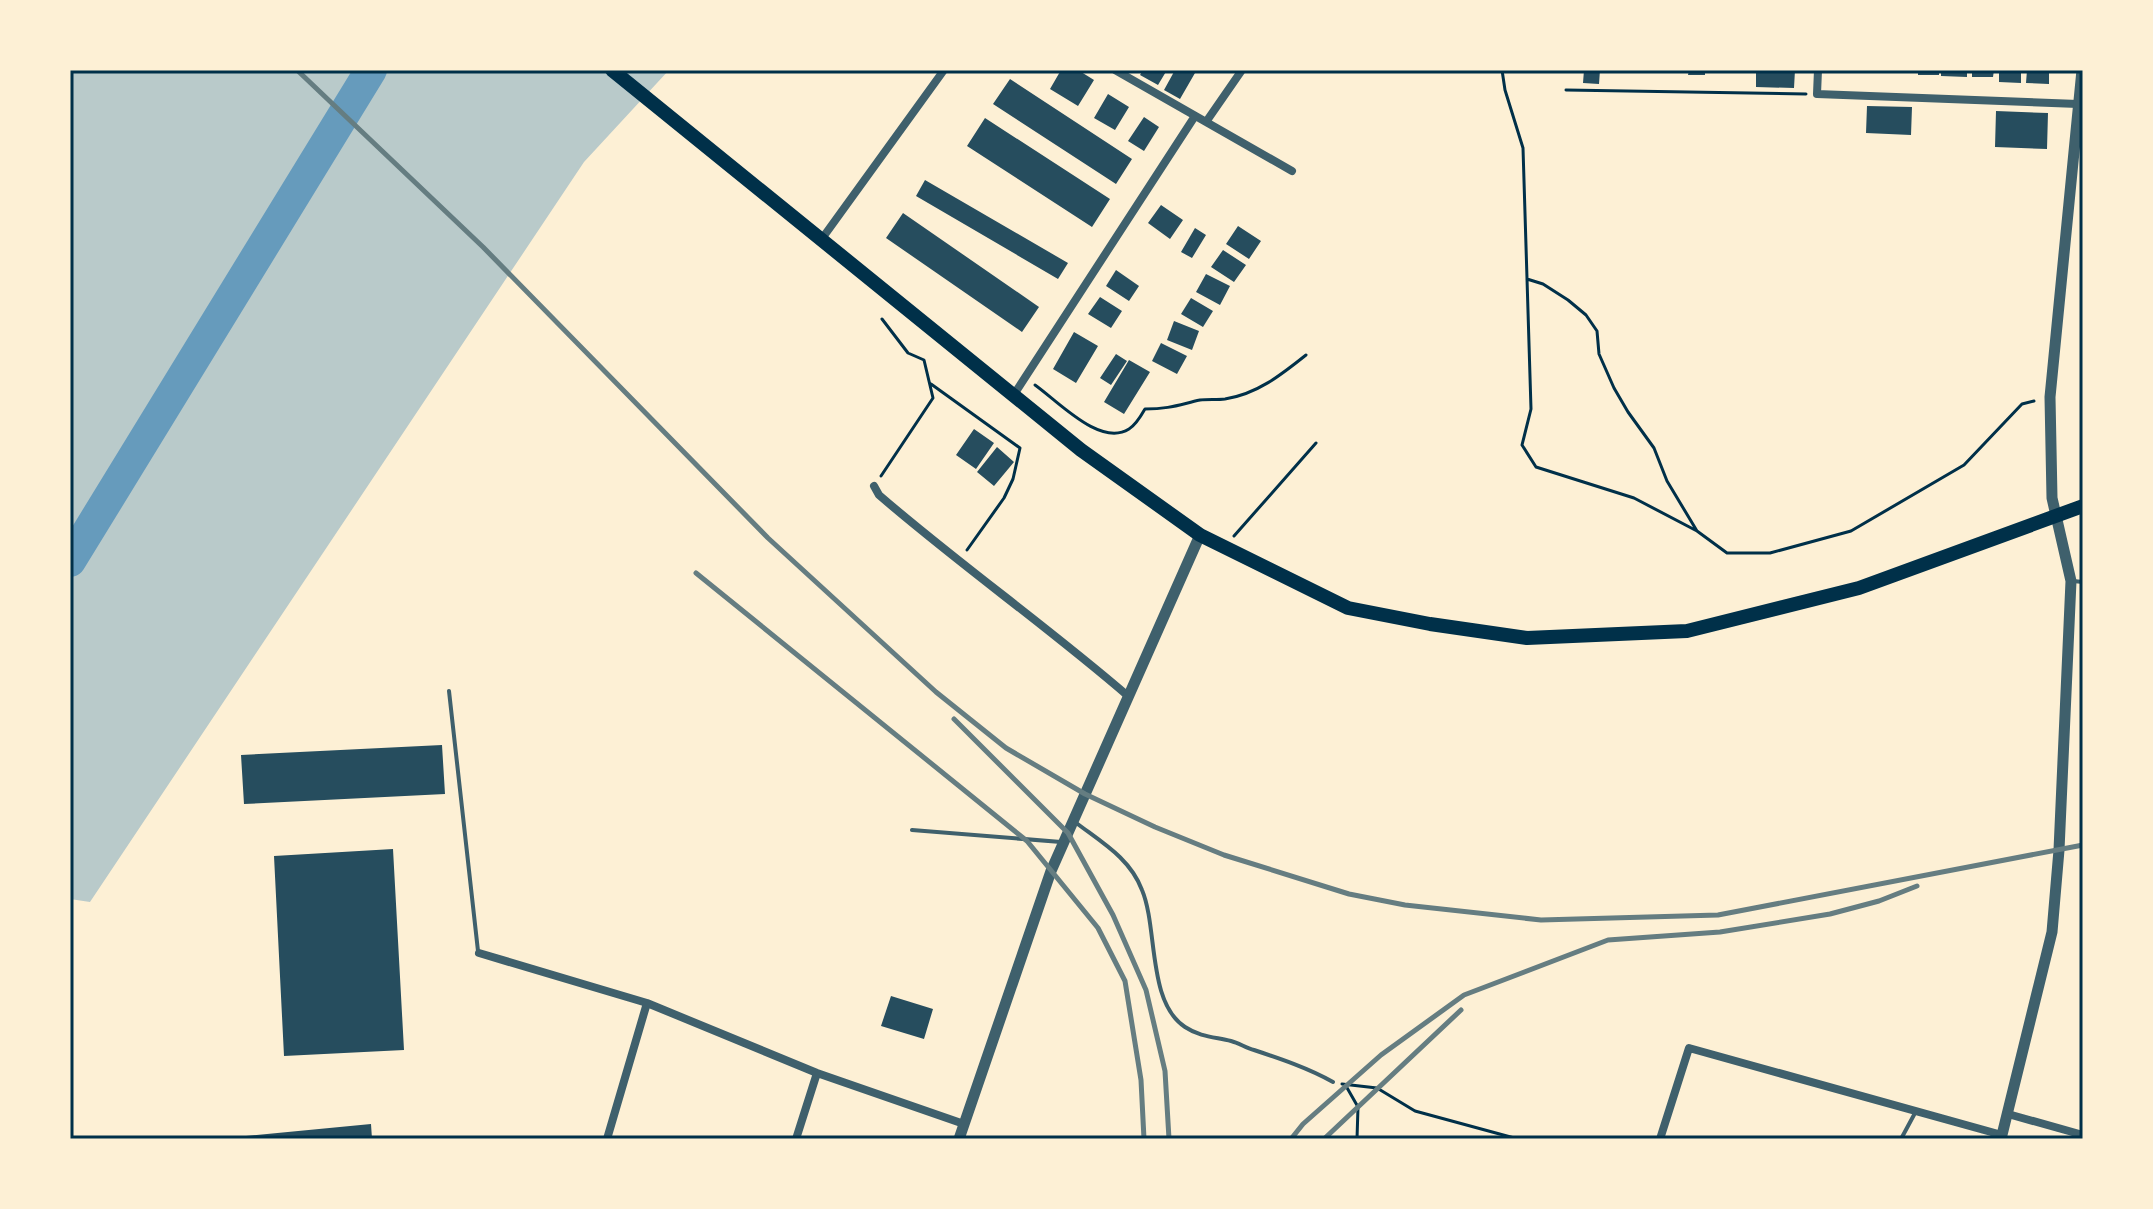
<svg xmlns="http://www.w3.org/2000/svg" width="2153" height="1209" viewBox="0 0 2153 1209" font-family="'Alegreya Sans',sans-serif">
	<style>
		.green { fill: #b9caca }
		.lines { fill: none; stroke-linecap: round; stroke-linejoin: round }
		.river { stroke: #669bbc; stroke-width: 32 }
		.building { fill: #264d5e }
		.path { stroke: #003049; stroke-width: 3 }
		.service { stroke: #3f606c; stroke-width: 4 }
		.minor { stroke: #3f606c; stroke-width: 8 }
		.tertiary { stroke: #3f606c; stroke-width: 11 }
		.trunk { stroke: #003049; stroke-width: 14 }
		.rail { stroke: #657d81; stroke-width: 5 }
		.neatline { fill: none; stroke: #003049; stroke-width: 3 }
	</style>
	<rect width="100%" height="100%" fill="#fdf0d5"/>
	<path class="green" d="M70 70H669L584 162 90 902 70 899Z"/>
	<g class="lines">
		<path class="river" d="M70 561 371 70"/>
	</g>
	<path class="building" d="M1061 70H1078L1094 80 1078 106 1050 89Z
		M1143 70H1167L1158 85 1140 75Z
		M1175 70 1195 73 1180 99 1164 90Z
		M1584 70H1600L1599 84 1583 83Z
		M1689 70H1705V75H1688Z
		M1756 70H1795L1794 88 1756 87Z
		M1918 70H1939V75H1918Z
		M1941 70H1967V77L1941 76Z
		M1972 70H1994L1993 77H1972Z
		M1999 70H2021V83L1999 82Z
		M2027 70H2049V84L2026 83Z
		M1010 79 1132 159 1116 184 993 104Z
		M1108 94 1129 107 1115 130 1094 118Z
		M1867 106 1912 107 1911 135 1866 133Z
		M1996 111 2048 113 2047 149 1995 147Z
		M1144 117 1159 127 1144 151 1128 141Z
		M985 118 1110 199 1092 227 967 146Z
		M925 180 1068 263 1058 279 916 196Z
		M1161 205 1183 220 1170 239 1148 223Z
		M903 213 1039 307 1022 332 886 238Z
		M1238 226 1261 241 1249 259 1226 244Z
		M1195 228 1206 235 1192 258 1181 252Z
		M1223 250 1246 265 1234 282 1211 267Z
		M1116 270 1139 286 1129 301 1106 286Z
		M1206 274 1230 286 1220 305 1196 292Z
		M1100 297 1122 311 1111 328 1088 314Z
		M1191 298 1213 311 1203 327 1181 314Z
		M1174 321 1199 331 1192 350 1167 340Z
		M1074 332 1098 346 1076 383 1053 369Z
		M1161 343 1187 356 1177 374 1152 361Z
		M1116 354 1127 361 1111 385 1100 378Z
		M1129 360 1150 372 1124 414 1104 402Z
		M974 429 994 443 976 469 956 455Z
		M997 447 1014 462 994 486 977 472Z
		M442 745 445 794 244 804 241 755Z
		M393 849 404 1050 284 1056 274 856Z
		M891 996 933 1009 924 1039 881 1026Z
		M371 1124 372 1139H246V1136Z"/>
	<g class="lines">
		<path class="path" d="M1502 70 1505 90 1523 148 1531 409 1522 445 1536 467 1634 498 1697 531 1727 553H1770L1851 531 1964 465 2022 404 2034 401
			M1566 90 1806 94
			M1527 279 1543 284 1568 300 1586 315 1597 331 1599 354 1614 388 1628 412 1654 448 1667 481 1697 531
			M931 384 1020 448 1013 479 1004 498 967 550
			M1035 385C1059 402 1100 447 1129 429 1136 425 1141 416 1145 409 1169 409 1178 405 1200 400 1208 399 1217 400 1225 399 1257 394 1281 375 1306 355
			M881 476 933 398 924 360 908 353 882 319
			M1234 536 1316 443
			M1342 1084 1377 1088 1415 1111 1518 1139
			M1346 1086 1358 1107 1357 1139"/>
		<path class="service" d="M2073 581 2083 582
			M449 691 478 951
			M1075 822C1101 842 1130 858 1142 890 1158 928 1147 1002 1185 1027 1200 1037 1215 1037 1231 1041 1239 1043 1246 1048 1254 1050 1281 1059 1308 1068 1333 1082
			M912 830 1061 842
			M1901 1139 1915 1113"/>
		<path class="minor" d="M1115 70 1292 171
			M1818 70 1817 94 2078 104
			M1206 122 1242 70
			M821 240 944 70
			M1013 396 1195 116
			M874 486 879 495C960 565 1047 626 1128 696
			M479 953 647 1003 817 1073 964 1124
			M2008 1114 2083 1135
			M607 1139 647 1003
			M796 1139 817 1073
			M1660 1139 1689 1048 2002 1135"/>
		<path class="tertiary" d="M959 1139 1051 871 1200 535
			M2001 1139 2052 932 2059 850 2071 581 2052 498 2050 397 2082 70"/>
		<path class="trunk" d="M612 70 1081 450 1200 535 1348 608 1430 624 1527 638 1687 631 1859 588 2083 506"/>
		<path class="rail" d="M297 70 483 247 768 538 936 692 1006 748 1085 794 1155 827 1224 855 1349 894 1405 905 1541 920 1718 915 2083 845
			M696 573 1027 841 1098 928 1125 981 1141 1080 1144 1139
			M954 719 1068 833 1113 915 1146 990 1165 1071 1169 1139
			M1291 1139 1303 1124 1381 1055 1464 995 1608 940 1720 932 1830 914 1879 901 1917 886
			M1324 1139 1461 1010"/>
	</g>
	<rect width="2153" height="1209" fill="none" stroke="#fdf0d5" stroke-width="144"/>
	<rect x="72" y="72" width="2009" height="1065" class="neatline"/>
</svg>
